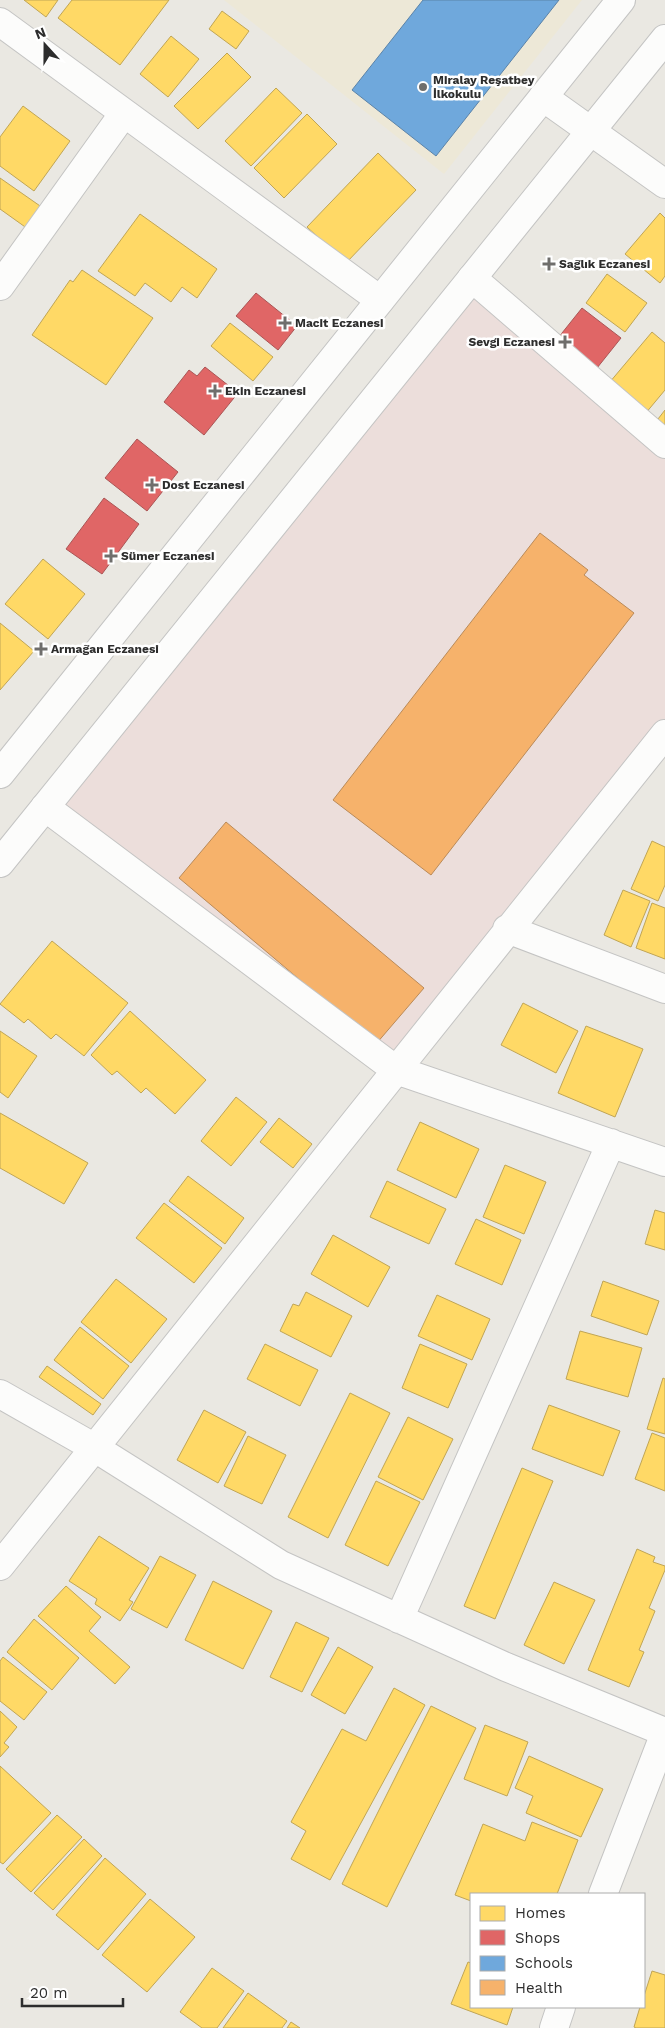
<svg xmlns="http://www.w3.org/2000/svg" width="665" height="2028" viewBox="0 0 665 2028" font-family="'Work Sans',sans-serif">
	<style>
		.education { fill: #ede8d7 }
		.medical { fill: #ecdedb }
		.homes { fill: #ffd966; stroke: #c0a555 }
		.shops { fill: #e06666; stroke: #a55 }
		.schools { fill: #6fa8dc; stroke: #5b83a8 }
		.health { fill: #f6b26b; stroke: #ba8a58 }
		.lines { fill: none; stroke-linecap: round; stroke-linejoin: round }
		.minor-casing { stroke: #c4c4c3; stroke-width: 30 }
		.tertiary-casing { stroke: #c4c4c3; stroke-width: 30 }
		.minor { stroke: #fcfcfb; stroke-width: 28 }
		.tertiary { stroke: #fcfcfb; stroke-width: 28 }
		.poi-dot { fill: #6f6e6c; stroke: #fff; stroke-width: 2 }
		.labels { text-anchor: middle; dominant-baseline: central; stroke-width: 5; stroke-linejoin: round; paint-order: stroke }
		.poi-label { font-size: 12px; font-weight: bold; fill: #2d2d2d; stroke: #fff; text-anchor: start }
	</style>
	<rect width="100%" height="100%" fill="#eae8e2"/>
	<path class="education" d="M224 0H582L444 174Z"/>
	<path class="medical" d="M472 278 665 444V720L396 1070 45 807Z"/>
	<path class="homes" d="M24 0H58L46 17Z
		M72 0H169L120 65 58 18Z
		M222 11 249 31 236 49 209 29Z
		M171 36 199 59 168 97 140 74Z
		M227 53 251 77 198 129 174 106Z
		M276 88 302 113 251 166 225 141Z
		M23 106 70 141 34 191 0 166V137Z
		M307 114 337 144 284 198 254 168Z
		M378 153 416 190 346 263 307 227Z
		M0 178 43 208 28 229 0 209Z
		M660 213 665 218V276L660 283 625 254Z
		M140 214 217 269 197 298 182 287 171 302 145 283 135 296 98 271Z
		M82 270 153 318 106 385 32 335 70 280 73 282Z
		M607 274 647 303 625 332 586 303Z
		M230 323 273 357 253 381 211 346Z
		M652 332 665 343V390L640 420 604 389Z
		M665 410V439L651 428Z
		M43 559 85 594 48 639 5 604Z
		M0 623 34 651 0 690Z
		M652 841 665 847V885L658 901 631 889Z
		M623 890 650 901 631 947 604 935Z
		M652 903 665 908V959L636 948Z
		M52 941 128 1003 84 1056 56 1034 51 1039 28 1019 24 1023 0 1004Z
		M523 1003 578 1031 556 1073 501 1045Z
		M130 1011 206 1080 175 1114 146 1088 141 1093 117 1071 112 1075 91 1055Z
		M586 1026 643 1049 615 1117 558 1093Z
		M0 1031 37 1056 8 1098 0 1092Z
		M236 1097 267 1122 231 1166 201 1141Z
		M0 1113 88 1163 64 1204 0 1168Z
		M279 1118 312 1144 293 1168 260 1142Z
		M420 1122 479 1149 456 1198 397 1170Z
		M505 1165 546 1182 524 1234 483 1217Z
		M188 1176 244 1218 225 1244 169 1201Z
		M387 1181 446 1209 429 1244 370 1217Z
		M164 1203 222 1248 194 1283 136 1238Z
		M655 1210 665 1213V1250L645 1244Z
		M476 1219 521 1240 502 1285 455 1264Z
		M333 1235 390 1267 368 1307 311 1274Z
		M116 1279 167 1319 131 1363 81 1322Z
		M603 1281 659 1301 647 1335 591 1316Z
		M306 1292 352 1316 331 1357 280 1331 293 1304 299 1306Z
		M437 1295 490 1319 472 1360 418 1336Z
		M80 1327 129 1366 103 1399 54 1360Z
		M580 1331 642 1348 628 1397 566 1379Z
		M265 1344 318 1370 300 1406 247 1379Z
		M420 1344 467 1364 448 1408 402 1388Z
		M47 1366 101 1404 93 1415 39 1377Z
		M663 1378 665 1379V1434L647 1429Z
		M350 1393 390 1413 328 1538 288 1517Z
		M549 1405 620 1431 603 1476 532 1449Z
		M204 1410 246 1432 218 1483 177 1460Z
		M408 1417 453 1439 423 1500 378 1477Z
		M652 1433 665 1438V1491L635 1479Z
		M248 1436 286 1455 262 1504 224 1486Z
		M522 1468 553 1481 495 1619 464 1606Z
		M376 1481 420 1502 388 1566 345 1545Z
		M99 1536 149 1568 129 1600 133 1602 120 1621 95 1604 97 1599 69 1581Z
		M637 1549 655 1557 653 1562 665 1566V1570L649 1608 655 1611 639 1650 644 1652 629 1687 588 1670Z
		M160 1556 196 1575 167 1628 131 1609Z
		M213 1581 272 1611 243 1669 185 1640Z
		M554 1582 595 1600 564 1664 524 1645Z
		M66 1586 101 1617 89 1631 130 1667 115 1684 38 1616Z
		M34 1619 79 1658 52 1690 7 1652Z
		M296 1622 329 1638 302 1692 270 1677Z
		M338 1647 373 1667 345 1714 311 1695Z
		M3 1657 47 1692 24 1720 0 1701V1661Z
		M394 1688 425 1705 330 1880 291 1859 306 1831 291 1822 342 1729 366 1741Z
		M431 1706 476 1728 387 1907 342 1884Z
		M0 1711 17 1727 4 1743 9 1747 0 1757Z
		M485 1725 528 1742 507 1796 464 1779Z
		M529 1756 603 1789 581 1837 526 1813 533 1796 515 1788Z
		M0 1766 51 1813 3 1864 0 1862Z
		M57 1815 82 1837 31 1892 6 1869Z
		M532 1822 578 1840 557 1894H471V1901L455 1895 483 1824 525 1841Z
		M84 1839 102 1856 53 1910 34 1893Z
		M105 1858 146 1894 98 1950 56 1915Z
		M150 1899 195 1937 147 1992 102 1955Z
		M468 1962 471 1963V2007H513L507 2025 451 2004Z
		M212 1968 244 1991 217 2028H202L180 2012Z
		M652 1971 665 1975V2028H636L634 2027 640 2007H644V1996Z
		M248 1993 287 2021 282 2028H223Z
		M291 2022 300 2028H287Z"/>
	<path class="shops" d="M256 293 297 326 278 350 236 316Z
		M582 308 621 338 593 373 554 343Z
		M205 367 238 393 204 435 164 402 189 370 197 376Z
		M137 439 178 472 147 511 105 478Z
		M104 498 139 524 102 574 66 549Z"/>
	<path class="schools" d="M423 0H559L436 156 352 90Z"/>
	<path class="health" d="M540 533 588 570 584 575 634 613 431 875 333 800Z
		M226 822 424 988 376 1044 179 878Z"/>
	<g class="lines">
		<g class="minor-casing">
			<path id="minor" d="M0 22 380 300
				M543 97 665 184
				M472 278 665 444
				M0 286 124 113
				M45 807 396 1070 665 1162
				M507 929 665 989
				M0 1394 95 1448 281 1565 506 1667 665 1732
				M0 1566 665 734
				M399 1619 611 1143
				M603 1894 665 1733
				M554 2028 561 2007"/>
		</g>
		<g class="tertiary-casing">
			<path id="tertiary" d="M0 774 621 0
				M0 863 665 39"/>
		</g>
		<use href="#minor" class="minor"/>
		<use href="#tertiary" class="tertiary"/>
	</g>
	<g class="poi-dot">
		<circle cx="423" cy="87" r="5"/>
		<path d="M546.5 256.5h5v5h5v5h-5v5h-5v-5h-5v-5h5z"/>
		<path d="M282.5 315.5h5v5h5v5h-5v5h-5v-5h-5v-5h5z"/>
		<path d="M562.5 334.5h5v5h5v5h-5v5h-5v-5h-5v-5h5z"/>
		<path d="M212.5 383.5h5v5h5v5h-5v5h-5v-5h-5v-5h5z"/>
		<path d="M149.5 477.5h5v5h5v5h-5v5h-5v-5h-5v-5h5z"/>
		<path d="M108.5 548.5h5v5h5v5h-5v5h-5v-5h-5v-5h5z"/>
		<path d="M38.5 641.5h5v5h5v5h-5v5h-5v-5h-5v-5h5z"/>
	</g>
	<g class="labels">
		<g class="poi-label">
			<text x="433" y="80">Miralay Reşatbey<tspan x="433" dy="14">İlkokulu</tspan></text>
			<text x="559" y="264">Sağlık Eczanesi</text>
			<text x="295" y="323">Macit Eczanesi</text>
			<text x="555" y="342" text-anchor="end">Sevgi Eczanesi</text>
			<text x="225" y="391">Ekin Eczanesi</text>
			<text x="162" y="485">Dost Eczanesi</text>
			<text x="121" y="556">Sümer Eczanesi</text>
			<text x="51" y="649">Armağan Eczanesi</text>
		</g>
	</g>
	<rect x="470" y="1893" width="175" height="115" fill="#ffffff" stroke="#ababab"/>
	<rect x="480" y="1906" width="25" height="15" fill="#ffd966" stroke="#ababab"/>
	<text x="515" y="1918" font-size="15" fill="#2d2d2d">Homes</text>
	<rect x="480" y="1930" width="25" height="15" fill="#e06666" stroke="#ababab"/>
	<text x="515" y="1943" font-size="15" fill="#2d2d2d">Shops</text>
	<rect x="480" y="1956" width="25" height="15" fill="#6fa8dc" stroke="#ababab"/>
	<text x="515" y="1968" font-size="15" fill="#2d2d2d">Schools</text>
	<rect x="480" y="1980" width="25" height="15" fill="#f6b26b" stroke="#ababab"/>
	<text x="515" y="1993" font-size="15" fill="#2d2d2d">Health</text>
	<g transform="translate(45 45) rotate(339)" stroke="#ffffff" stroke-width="4" paint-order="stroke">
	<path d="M0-4L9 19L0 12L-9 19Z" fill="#2d2d2d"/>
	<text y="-8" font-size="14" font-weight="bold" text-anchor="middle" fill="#2d2d2d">N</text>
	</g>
	<path d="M22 1998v8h101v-8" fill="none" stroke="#2d2d2d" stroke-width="2.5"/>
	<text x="30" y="1998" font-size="15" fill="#2d2d2d" stroke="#ffffff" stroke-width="4" paint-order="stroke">20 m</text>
</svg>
